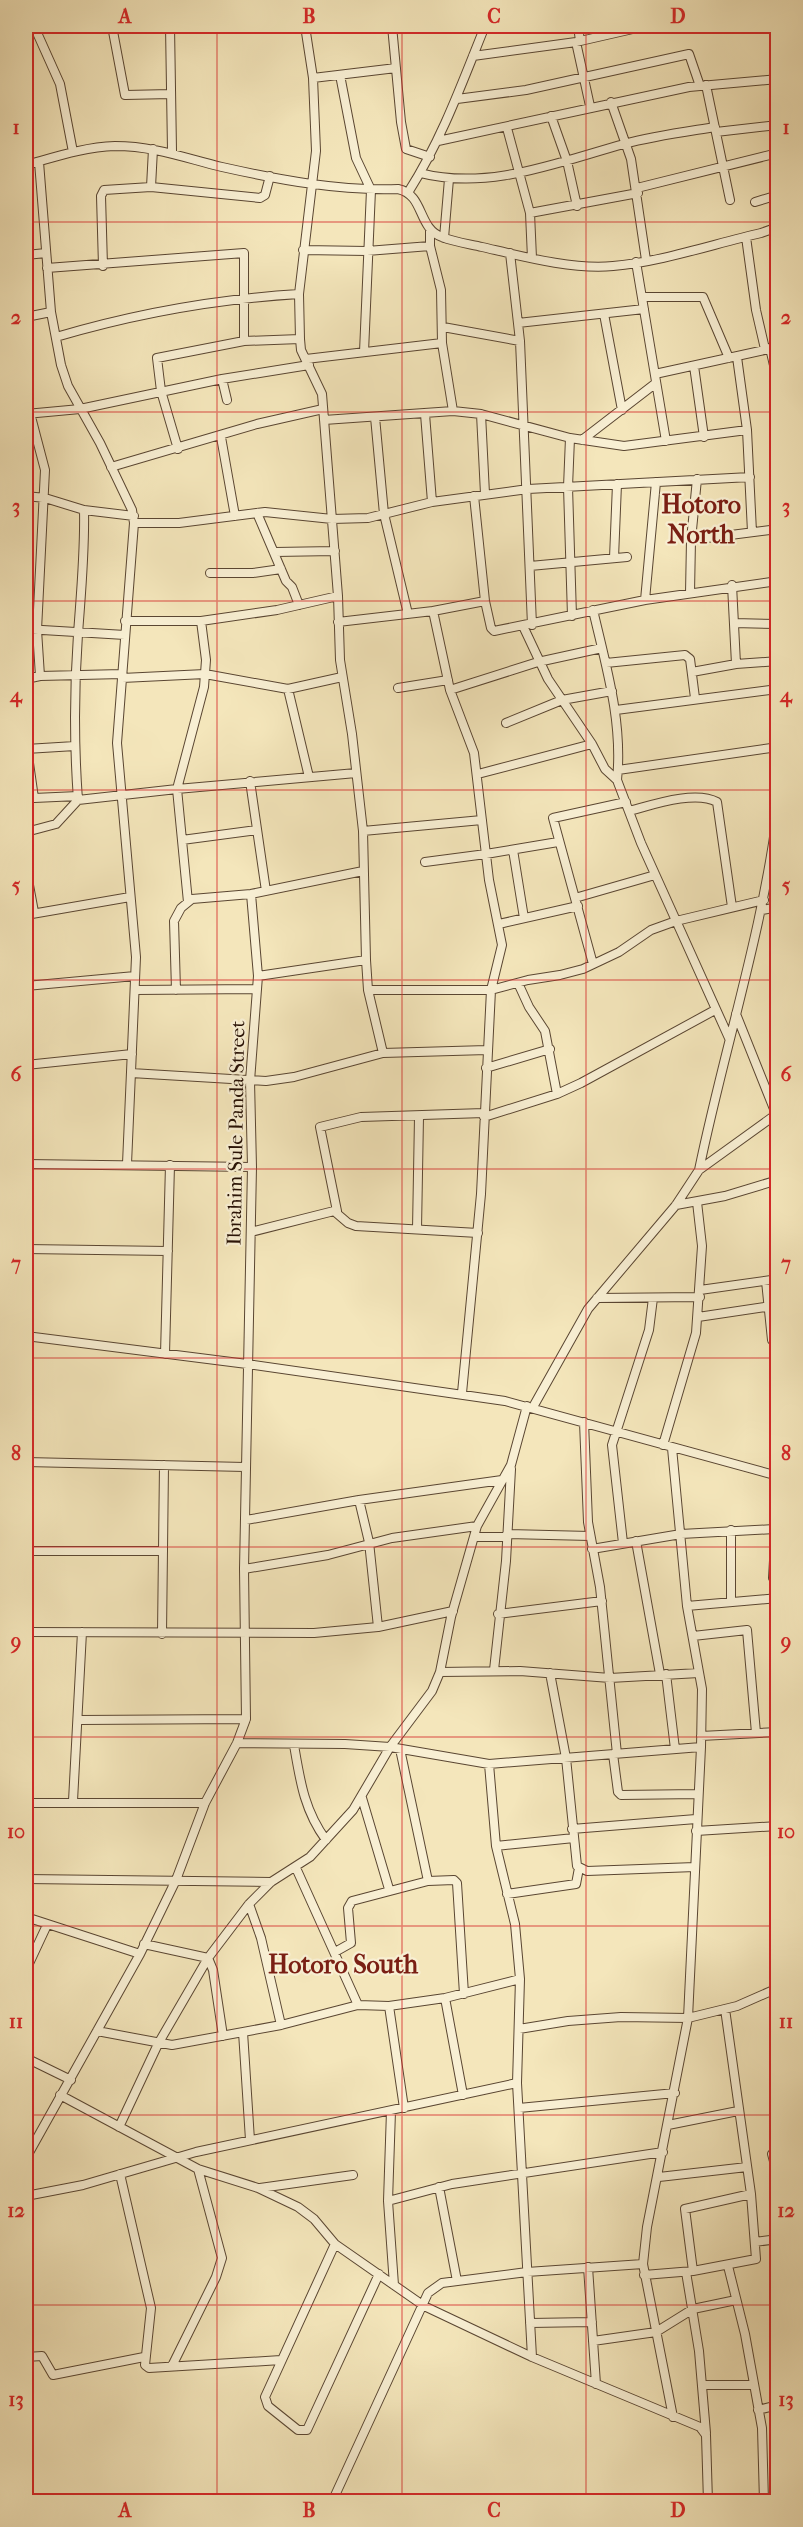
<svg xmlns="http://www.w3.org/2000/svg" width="803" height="2527" viewBox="0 0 803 2527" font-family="'IM FELL French Canon',serif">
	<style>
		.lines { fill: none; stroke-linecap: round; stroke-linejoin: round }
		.minor-casing { stroke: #5a4632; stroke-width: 10 }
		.minor { stroke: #f8efd3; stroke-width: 8 }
		.grid { fill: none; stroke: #d62828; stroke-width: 1.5; stroke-opacity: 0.55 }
		.labels { text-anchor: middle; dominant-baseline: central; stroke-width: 4.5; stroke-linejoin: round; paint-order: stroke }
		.street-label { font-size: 20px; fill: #261004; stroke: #f8efd3 }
		.district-label { font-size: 26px; font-weight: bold; fill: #7a1f14; stroke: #f8efd3 }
		.neatline { fill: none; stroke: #d62828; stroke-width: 2 }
		.grid-label { font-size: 20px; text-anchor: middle; font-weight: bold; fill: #d62828 }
	</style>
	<rect width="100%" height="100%" fill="#f4e6bb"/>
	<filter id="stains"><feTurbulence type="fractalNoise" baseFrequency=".00333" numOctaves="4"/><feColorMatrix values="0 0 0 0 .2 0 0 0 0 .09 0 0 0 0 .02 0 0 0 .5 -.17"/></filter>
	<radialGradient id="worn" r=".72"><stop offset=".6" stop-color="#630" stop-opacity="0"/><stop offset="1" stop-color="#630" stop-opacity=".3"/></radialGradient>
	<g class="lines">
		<g class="minor-casing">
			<path id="minor" d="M34 26 60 84 73 152
				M112 26 125 95 171 94
				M170 26 172 151
				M305 26 313 78 316 151 299 294 300 339 301 350 322 394 338 596 340 660 352 734 363 831 366 960 368 990 383 1053
				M392 26 401 122 406 149 430 157
				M578 26 580 41
				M576 42 590 106
				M473 56 576 42 646 26
				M340 75 356 158 371 190 364 352
				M313 78 396 68
				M706 85 730 200
				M457 99 526 90 689 54 700 86
				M611 102 631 159 646 260
				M551 116 567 161 577 206
				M507 128 530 213 532 258
				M716 132 778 125
				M438 141 689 87 778 79
				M39 162 51 312 61 365 68 386 100 443 132 510 134 523 117 743 136 957 127 1164
				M26 165C55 157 84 147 115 146 154 146 185 158 222 167 280 180 339 191 398 189 425 195 417 228 442 237 454 242 469 244 482 247 521 256 573 270 613 266 661 262 713 244 761 233L778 227
				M420 173C489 191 558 162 624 144 653 136 684 132 715 127
				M151 187 153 149
				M637 188 778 153
				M409 191C442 139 462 83 485 26
				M755 202 778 195
				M530 213 638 193
				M746 237 756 310 765 349
				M444 238 449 179
				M303 250 367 251 430 246
				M510 253 520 341 532 625
				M26 255 46 253
				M636 262 666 441
				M103 266 101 196 104 190 151 187 260 198 265 195 270 176
				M47 268 244 253V341
				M642 297H703L729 358
				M604 314 622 410
				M26 317 51 312
				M518 323 644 309
				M443 327 520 341
				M56 337C134 314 217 299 299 294
				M442 343 453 411
				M770 348 778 383
				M737 357 747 430 752 532
				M306 359 442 343 441 290 430 246V229
				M694 366 704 437
				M655 374 778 347
				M222 379 227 400
				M30 413 45 470 37 630 40 676
				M26 414 80 409 222 379 309 365
				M425 414 432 502
				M481 414 485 494
				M375 417 384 514 408 614
				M324 420 453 411 481 414 570 438 624 446 747 430
				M221 437 235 516
				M570 438 568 487 572 616
				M582 440 656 383
				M178 449 161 391 157 358 244 341 300 339
				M111 467 257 424 323 409
				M26 496 45 498 84 510 134 516
				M474 496 485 601 491 628 494 631 645 600 778 581
				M257 513 286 581 292 587 299 605
				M134 523H179L265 512 332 519 368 518 432 502 528 489 750 477
				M691 540 778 529
				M275 552 335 551
				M614 558 617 484
				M530 566 627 557
				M210 573H253L281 569
				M732 585 736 664
				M690 593 691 540 697 479
				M645 600 656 482
				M593 610C606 666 623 722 617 780
				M433 611 450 690 474 753 489 880 502 945 491 990 481 1194 462 1393
				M125 621H201
				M338 622 433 611 485 601
				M734 623 778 624
				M523 626 548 679 592 744 605 769 617 780 641 843 729 1038
				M26 629 125 635
				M606 663 685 655 690 659 695 698
				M692 672 736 664 778 661
				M122 678 205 674 288 689 342 677
				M26 679 40 676 122 674
				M398 688 448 680
				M288 689 309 777
				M450 690 538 662 602 648
				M616 710 778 689
				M506 723 562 700 612 691
				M26 749 75 746
				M27 749 34 798 78 796
				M618 770 778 747
				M478 774 592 744
				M250 781 266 891
				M78 800C74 745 74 690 78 634 81 592 85 552 84 510
				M629 811C652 805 695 790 717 802L732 907
				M363 831 482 820
				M26 832 56 824 78 800 177 789 204 687 206 660 201 621 277 610 338 596
				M182 840 257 830
				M513 850 524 918
				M425 862 486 854 558 842
				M26 869 34 912
				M575 898 655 875
				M188 902 177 789 356 773
				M762 910 778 907
				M26 915 130 897
				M499 924 578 906
				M593 964 553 818 626 802
				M258 976 366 960
				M518 983 529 1007 545 1031 557 1094
				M26 986 135 976
				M135 990 257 989
				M176 990 174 921 181 908 192 899 251 894 363 871
				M368 990H491L528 980 560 975 583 969 619 952 651 930 676 921 764 900
				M736 1014 776 1114
				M26 1065 132 1054
				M486 1068 550 1049
				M131 1073 266 1081 294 1077 383 1053 487 1050
				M484 1117 557 1094 581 1083 715 1010
				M26 1164 252 1167
				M699 1170C724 1049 763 931 778 808
				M676 1205 725 1196 778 1180
				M337 1211 320 1127 361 1117 484 1113
				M417 1229 419 1117
				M251 1232 334 1211 348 1223 356 1226 478 1233
				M26 1249 168 1251
				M766 1281 772 1340 778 1344
				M700 1290 778 1279
				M597 1298 700 1297
				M698 1317 778 1305
				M26 1336 247 1364 505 1401 778 1476
				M165 1354 170 1165
				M533 1407 588 1309 676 1205 699 1170 778 1113
				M584 1422 588 1522 600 1587 617 1754
				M663 1445 696 1333 702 1246 697 1202
				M672 1448 687 1606 702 1689 701 1747 688 2018 647 2227 643 2264 673 2417
				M26 1462 245 1467
				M359 1500 369 1542 378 1627
				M246 1520 359 1500 502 1480
				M731 1530V1602
				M507 1534 590 1536
				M474 1537H507
				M636 1541 660 1674
				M623 1543 612 1445 649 1330 653 1298
				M592 1549 681 1534 774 1529
				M26 1551H163
				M244 1569 328 1555 392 1538 477 1526
				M773 1578 778 1491
				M687 1606 778 1598
				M498 1614 602 1601
				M26 1632 314 1633 378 1627 453 1611
				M162 1634 164 1465
				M693 1636 747 1630 756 1733
				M494 1670 506 1561 511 1469
				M440 1672 520 1671 610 1678 699 1673
				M550 1673 566 1758 577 1866 587 1871 695 1867
				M666 1674 675 1749
				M79 1720 246 1719
				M701 1736 778 1732
				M237 1743 345 1744 390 1747 489 1764 701 1747
				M294 1745C300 1780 304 1810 326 1840
				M400 1749 428 1881
				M613 1754 618 1792 621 1795 698 1794
				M489 1764 496 1846 515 1924 520 1979 517 2083 532 2357
				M362 1798 389 1889
				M73 1801 82 1632
				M26 1803H205
				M572 1829 696 1819
				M696 1831 778 1826
				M496 1846 574 1838
				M296 1868 358 2005
				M26 1879 271 1882
				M507 1894 576 1884 579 1868
				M249 1904 261 1938 281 2025
				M26 1917 140 1954
				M144 1944 208 1958 213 1970 223 2036
				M335 1952 351 1943 348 1908 352 1901 428 1881 454 1880 457 1883 464 1994
				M26 1970 47 1925
				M445 1998 463 2095
				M389 2006 404 2108
				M519 2029 568 2021 621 2017 688 2018 737 2006 778 1988
				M97 2031 172 2045 281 2025 358 2005 389 2006 445 1998 520 1979
				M243 2032 250 2140
				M26 2058 71 2080
				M60 2095 198 2169 258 2188 298 2207 314 2219 335 2244 424 2306 532 2357 700 2427 706 2435 708 2502
				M519 2108 675 2093
				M391 2111 388 2201 394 2285
				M668 2125 738 2111
				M119 2127 158 2044 208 1958 249 1904 271 1882 310 1857 353 1810 390 1747 432 1691 440 1672 451 1617 477 1526 511 1465 527 1406
				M778 2148 772 2154 778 2176
				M26 2158 140 1954 176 1880 205 1803 237 1743 246 1719 244 1569 252 1167 250 1081 258 976 251 894
				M120 2174 151 2308 145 2365 149 2368 281 2360
				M659 2177 747 2167
				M439 2187 457 2281
				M260 2188 353 2175
				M26 2196 83 2185 196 2152 517 2083
				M388 2201 452 2184 663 2152
				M755 2242 778 2239
				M335 2244 265 2397 268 2406 298 2430H307L379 2274
				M728 2266 745 2334 762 2428 764 2502
				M588 2267 596 2384
				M693 2271 685 2209 751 2194
				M686 2272 699 2351 706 2433
				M644 2275 693 2271 756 2259 751 2194 725 2009
				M530 2323 592 2322
				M593 2341 656 2332 693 2309 736 2300
				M26 2357 42 2356 53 2375 144 2357
				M172 2366 216 2277 222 2258 198 2169
				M703 2385H754
				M758 2410 778 2405
				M332 2502 428 2293 442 2283 527 2272 643 2264"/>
		</g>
		<use href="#minor" class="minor"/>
	</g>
	<path class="grid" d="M217 26V2502M402 26V2502M586 26V2502M26 222H778M26 412H778M26 601H778M26 790H778M26 980H778M26 1169H778M26 1358H778M26 1547H778M26 1737H778M26 1926H778M26 2115H778M26 2305H778"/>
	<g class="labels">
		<g class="street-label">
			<text transform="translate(236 1133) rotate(-89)">Ibrahim Sule Panda Street</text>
		</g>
		<g class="district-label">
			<text x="701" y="504">Hotoro<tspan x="701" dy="30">North</tspan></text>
			<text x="343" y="1964">Hotoro South</text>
		</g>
	</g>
	<rect width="803" height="2527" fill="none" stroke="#f4e6bb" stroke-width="66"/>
	<rect x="33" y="33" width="737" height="2461" class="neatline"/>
	<g class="grid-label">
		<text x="125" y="23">A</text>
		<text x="309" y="23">B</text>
		<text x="494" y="23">C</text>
		<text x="678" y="23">D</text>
		<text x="16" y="134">1</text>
		<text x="786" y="134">1</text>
		<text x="16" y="324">2</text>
		<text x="786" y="324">2</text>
		<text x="16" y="513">3</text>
		<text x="786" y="513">3</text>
		<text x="16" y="702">4</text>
		<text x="786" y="702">4</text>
		<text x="16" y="892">5</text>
		<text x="786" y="892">5</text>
		<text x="16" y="1081">6</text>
		<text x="786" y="1081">6</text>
		<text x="16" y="1270">7</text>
		<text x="786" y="1270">7</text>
		<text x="16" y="1460">8</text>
		<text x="786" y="1460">8</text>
		<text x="16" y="1649">9</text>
		<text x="786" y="1649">9</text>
		<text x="16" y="1838">10</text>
		<text x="786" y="1838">10</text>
		<text x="16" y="2028">11</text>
		<text x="786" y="2028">11</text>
		<text x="16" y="2217">12</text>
		<text x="786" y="2217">12</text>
		<text x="16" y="2406">13</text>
		<text x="786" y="2406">13</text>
		<text x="125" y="2517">A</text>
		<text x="309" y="2517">B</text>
		<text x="494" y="2517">C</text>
		<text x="678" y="2517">D</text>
	</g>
	<rect width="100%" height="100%" filter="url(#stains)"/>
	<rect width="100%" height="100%" fill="url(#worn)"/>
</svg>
